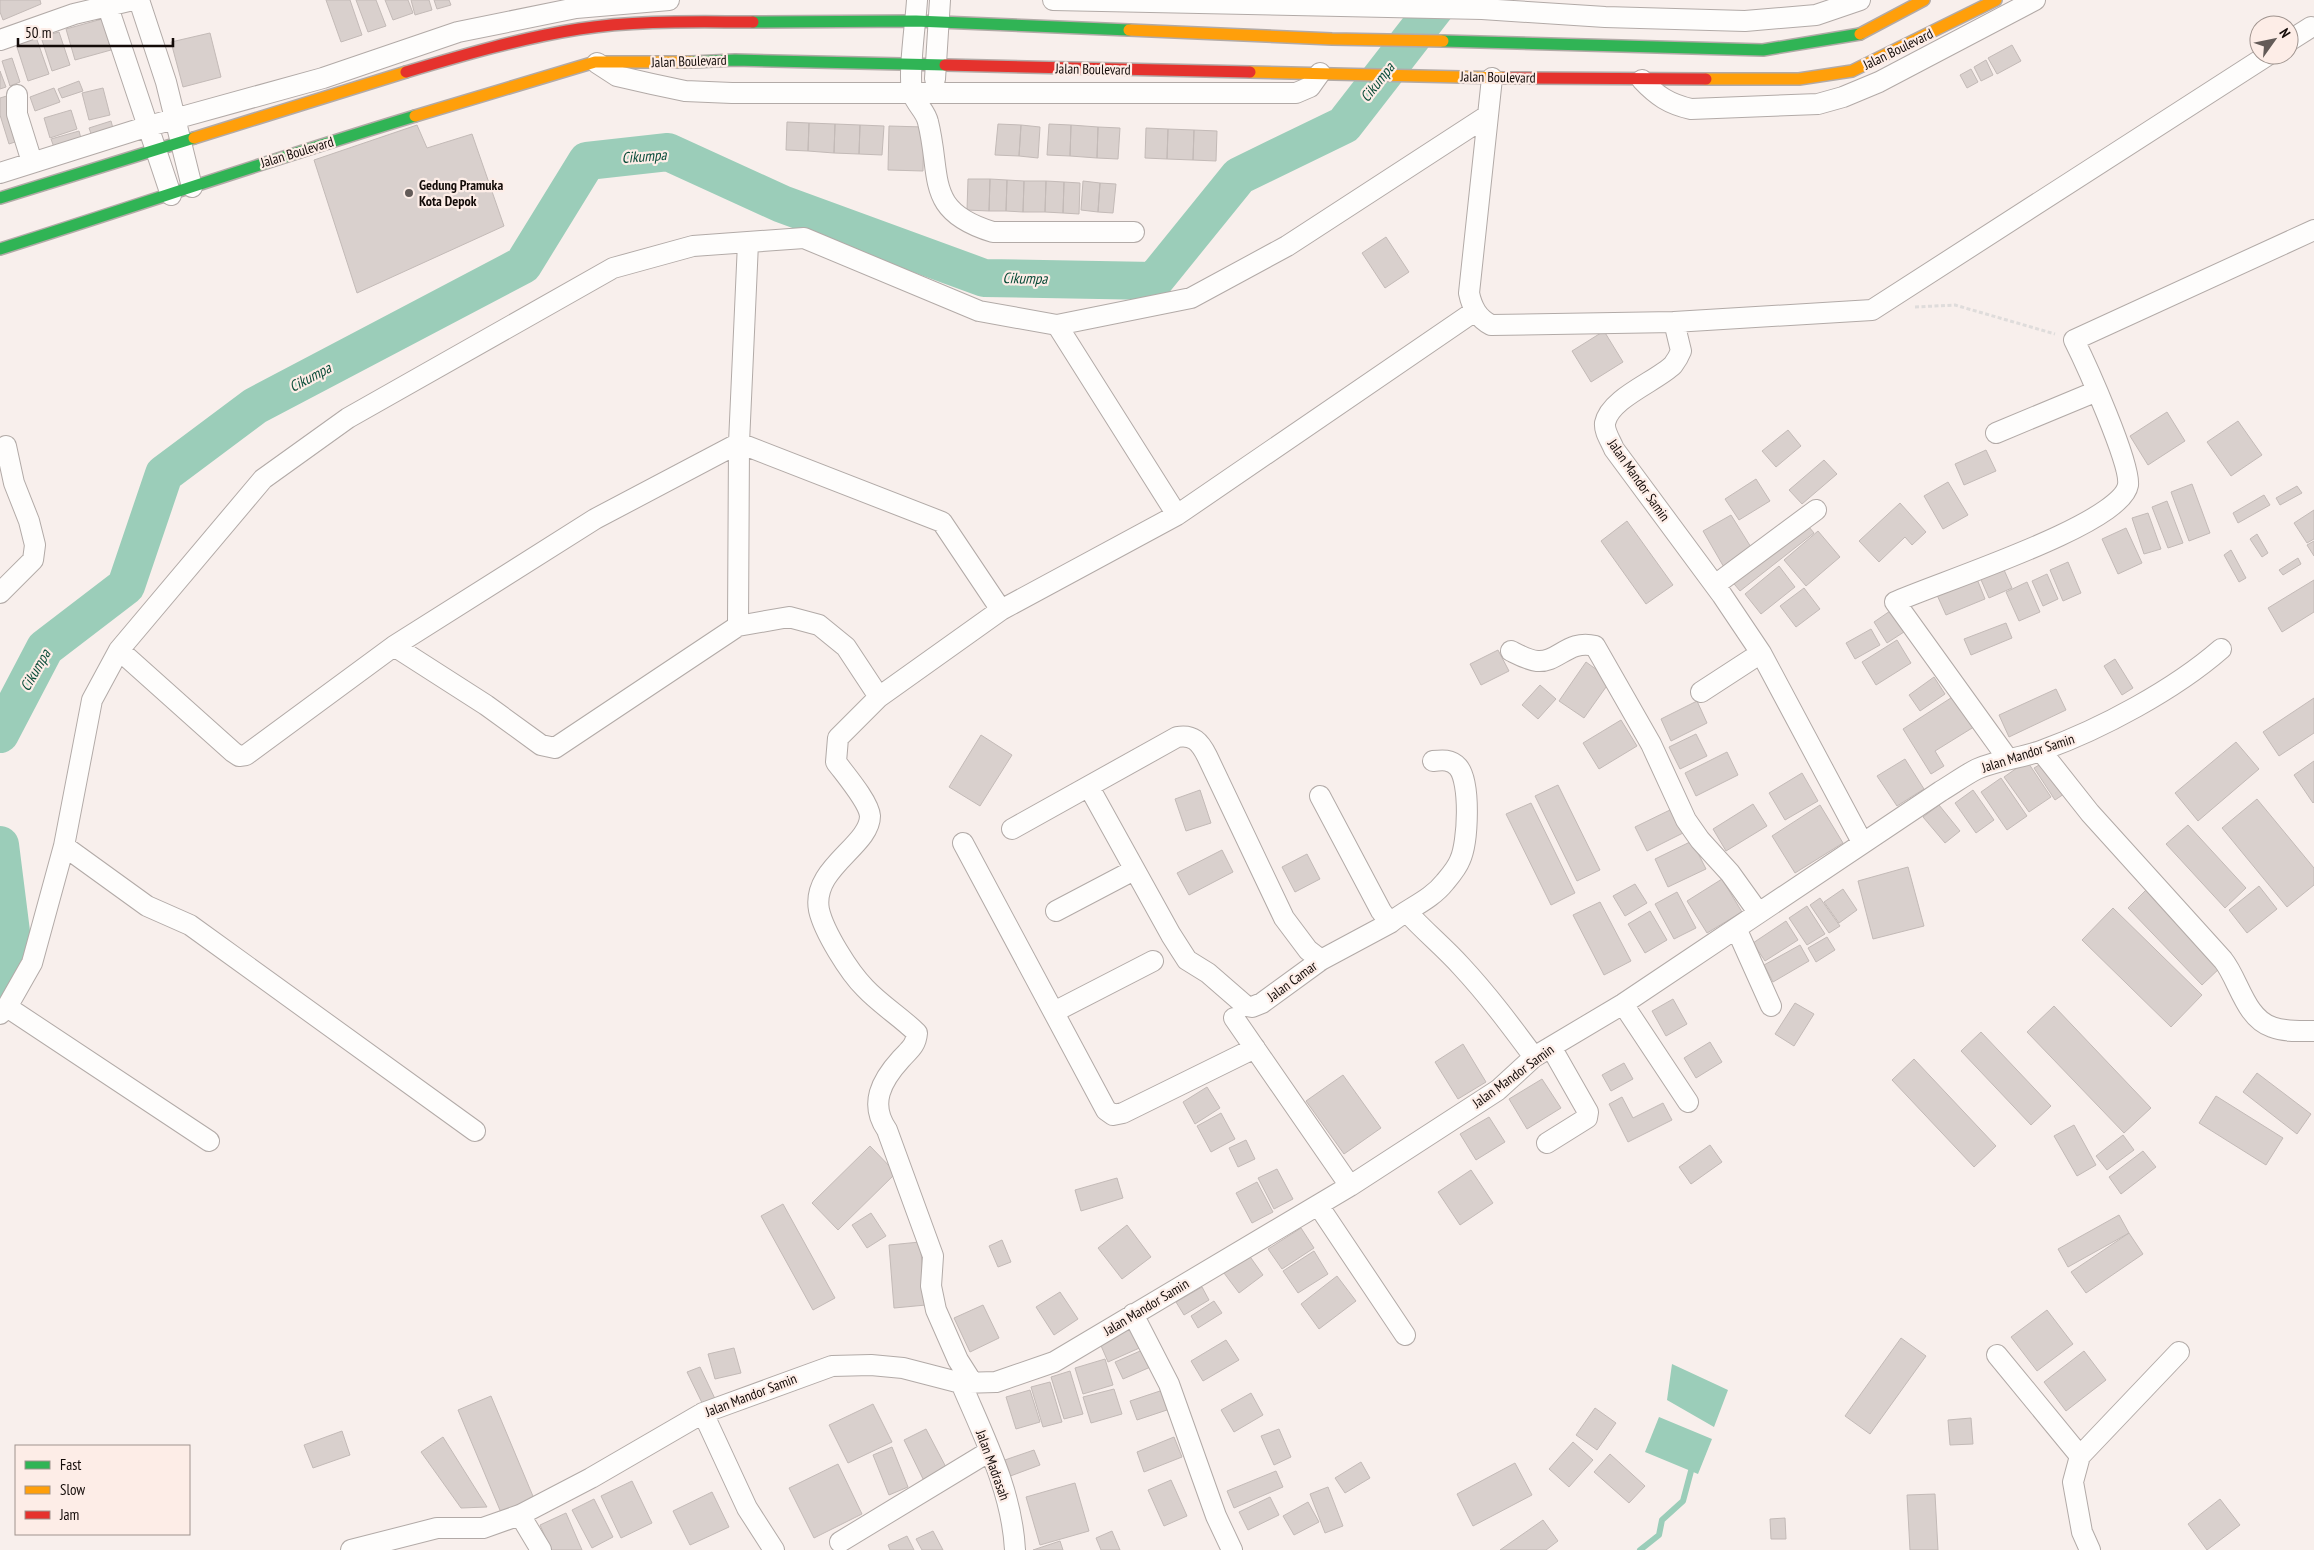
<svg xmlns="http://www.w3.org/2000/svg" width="2314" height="1550" viewBox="0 0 2314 1550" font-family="'PT Sans Narrow',sans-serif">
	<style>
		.water { fill: #9bcdb9 }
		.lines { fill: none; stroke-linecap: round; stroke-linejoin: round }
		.stream { stroke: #9bcdb9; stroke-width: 6 }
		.river { stroke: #9bcdb9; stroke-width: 38 }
		.building { fill: #d9d0cd; stroke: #c3bab7 }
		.street-casing { stroke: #b2aaa7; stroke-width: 22 }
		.fast-casing { stroke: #b2aaa7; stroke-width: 14 }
		.slow-casing { stroke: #b2aaa7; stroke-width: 14 }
		.jam-casing { stroke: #b2aaa7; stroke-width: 14 }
		.path { stroke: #dfdcdb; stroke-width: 3; stroke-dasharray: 4 2.5; stroke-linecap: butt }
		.street { stroke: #fefdfc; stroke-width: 20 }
		.fast { stroke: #30b455; stroke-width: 11 }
		.slow { stroke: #ff9f0a; stroke-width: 11 }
		.jam { stroke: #e5322d; stroke-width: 11 }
		.poi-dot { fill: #635b58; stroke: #fdede7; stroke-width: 2 }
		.labels { text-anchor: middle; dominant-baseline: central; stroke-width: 4.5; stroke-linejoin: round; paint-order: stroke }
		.street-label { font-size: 14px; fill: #130b08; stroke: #fdede7 }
		.poi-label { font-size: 14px; font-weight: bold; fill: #130b08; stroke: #fdede7; text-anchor: start }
		.water-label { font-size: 15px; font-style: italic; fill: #0a4c39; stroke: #fdede7 }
	</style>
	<rect width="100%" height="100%" fill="#f8efec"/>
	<path class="water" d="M1672 1364 1728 1390 1714 1427 1667 1400Z
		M1659 1417 1712 1439 1698 1474 1645 1452Z"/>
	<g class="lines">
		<path class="stream" d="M1640 1550 1659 1535 1662 1520 1683 1501 1691 1471"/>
		<path class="river" d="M0 734 45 648 126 586 164 474 255 406 523 265 587 161 668 152 782 204 984 278 1154 281 1239 176 1344 125 1441 0
			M0 845 12 940 0 978"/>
	</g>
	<path class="building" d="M0 0H40L41 4 3 20 0 12Z
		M326 0H350L362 35 341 42Z
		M356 0H376L386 26 368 32Z
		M385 0H408L413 13 393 20Z
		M411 0H429L432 10 415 15Z
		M434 0H449L451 5 437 9Z
		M102 19 111 50 75 60 66 29Z
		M59 32 70 65 52 71 41 37Z
		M210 33 221 77 183 87 171 42Z
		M36 37 49 74 28 81 16 44Z
		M2012 45 2021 61 1997 74 1988 58Z
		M12 58 20 82 10 86 2 61Z
		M1986 60 1993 75 1981 81 1974 67Z
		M1971 69 1978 82 1967 88 1960 75Z
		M0 71 6 87 0 89Z
		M79 81 83 91 62 98 58 89Z
		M54 88 60 102 35 111 30 97Z
		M103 88 110 115 89 120 82 93Z
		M10 95 24 139 9 144 0 115V98Z
		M71 110 77 129 50 138 44 118Z
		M111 121 114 132 93 139 89 128Z
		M787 122 809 123 808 151 786 150Z
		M809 123 835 124 834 153 808 151Z
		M835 124 860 125 859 154 834 153Z
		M998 124 1021 125 1019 156 995 155Z
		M1049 124 1071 125 1070 156 1047 155Z
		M417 125 427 148 472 134 504 226 357 293 314 160Z
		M860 125 884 126 882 155 859 154Z
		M1021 125 1040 127 1038 158 1019 156Z
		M1071 125 1098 127 1097 158 1070 156Z
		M889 126 924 127 923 171 888 170Z
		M1098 127 1120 128 1118 159 1097 158Z
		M1146 128 1168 129 1167 159 1145 158Z
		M1168 129 1194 130 1193 160 1167 159Z
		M1194 130 1217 131 1216 161 1193 160Z
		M79 131 82 142 55 150 51 139Z
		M968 179H990L989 211 967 210Z
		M990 179 1007 180 1006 211H989Z
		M1007 180 1024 181 1023 212 1006 211Z
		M1024 181H1046L1045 212H1023Z
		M1046 181 1064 182 1063 213 1045 212Z
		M1083 181 1100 183 1098 212 1081 210Z
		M1064 182 1080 183 1079 214 1063 213Z
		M1100 183 1116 184 1113 213 1098 212Z
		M1386 237 1409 272 1385 288 1362 253Z
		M1604 331 1623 362 1591 382 1572 351Z
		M2167 412 2185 441 2148 465 2130 436Z
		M2238 421 2262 455 2231 476 2207 442Z
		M1788 430 1801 446 1776 467 1762 451Z
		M1986 450 1996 471 1964 485 1955 464Z
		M1824 460 1837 474 1802 504 1789 490Z
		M1756 479 1770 501 1739 520 1725 499Z
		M1948 482 1968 515 1943 529 1924 496Z
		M2192 484 2210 533 2189 541 2171 492Z
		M2297 486 2302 493 2280 505 2276 498Z
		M2264 495 2270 505 2238 523 2233 513Z
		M2167 501 2183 543 2168 548 2152 507Z
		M1900 503 1926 532 1912 545 1905 537 1879 562 1859 541Z
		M2314 510V539L2307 543 2294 523Z
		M2148 513 2161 549 2144 554 2132 518Z
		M1731 515 1754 552 1725 569 1703 531Z
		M1627 521 1673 585 1646 604 1601 541Z
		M1804 521 1814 533 1740 591 1730 579Z
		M2126 528 2142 563 2118 574 2102 539Z
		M1818 531 1840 557 1806 586 1784 560Z
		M2257 534 2268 553 2262 557 2250 539Z
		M2314 541V556L2307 545Z
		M2231 550 2246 578 2239 582 2224 555Z
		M2298 558 2301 564 2283 575 2279 570Z
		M2068 562 2081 593 2063 601 2050 570Z
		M2001 563 2012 588 1989 598 1978 573Z
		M1779 566 1795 587 1761 614 1745 594Z
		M2047 574 2058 599 2043 606 2032 581Z
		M1977 579 1985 599 1946 615 1937 595Z
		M2314 580V612L2282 632 2268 608Z
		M2027 582 2040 612 2019 621 2006 592Z
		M1804 588 1820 609 1796 627 1780 606Z
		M1893 609 1907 630 1887 643 1874 622Z
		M2006 623 2012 638 1971 655 1964 639Z
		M1871 629 1880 645 1855 659 1846 643Z
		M1897 640 1911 663 1876 685 1862 662Z
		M1498 650 1509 671 1481 685 1470 664Z
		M2115 659 2133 688 2122 695 2104 666Z
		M1586 662 1611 680 1584 718 1559 701Z
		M1934 677 1945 694 1920 711 1909 695Z
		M1540 685 1556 699 1538 719 1522 705Z
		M2056 689 2066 710 2009 737 1999 715Z
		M1957 694 1977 725 1935 751 1944 766 1931 774 1903 729Z
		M2314 698V733L2279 756 2263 732Z
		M1697 701 1707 723 1671 741 1661 719Z
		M1621 720 1637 746 1599 769 1583 743Z
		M1696 734 1707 756 1680 769 1669 747Z
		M981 735 1012 755 980 806 949 787Z
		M2236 742 2259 769 2198 821 2175 793Z
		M1727 752 1738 775 1696 796 1685 773Z
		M1905 759 1924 789 1897 806 1877 776Z
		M2027 761 2051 797 2029 812 2004 777Z
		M2046 761 2067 792 2055 800 2034 768Z
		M2314 761V802L2313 803 2294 775Z
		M1802 773 1818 801 1785 820 1769 793Z
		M2001 778 2027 816 2007 830 1981 792Z
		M1558 785 1600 870 1577 881 1535 796Z
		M1200 790 1211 823 1186 831 1175 799Z
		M1973 790 1994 820 1976 833 1955 803Z
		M2257 799 2314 868V885L2287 907 2222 828Z
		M1531 803 1575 893 1551 905 1506 814Z
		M1753 804 1767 826 1726 851 1713 829Z
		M1820 805 1843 843 1795 873 1772 836Z
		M1939 805 1960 831 1945 843 1923 817Z
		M1672 809 1683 833 1647 851 1635 827Z
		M2188 825 2246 888 2225 908 2166 844Z
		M1692 841 1706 869 1668 887 1655 859Z
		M1222 850 1233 872 1189 895 1177 873Z
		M1307 854 1320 879 1295 892 1282 867Z
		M1908 867 1924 926 1873 939 1858 881Z
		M1722 879 1742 912 1707 933 1687 901Z
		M1635 884 1647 903 1625 916 1613 896Z
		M2259 886 2277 909 2247 933 2229 910Z
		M1843 889 1857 910 1839 923 1824 902Z
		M2147 889 2222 966 2202 985 2128 908Z
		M1677 892 1696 928 1674 939 1655 904Z
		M1820 898 1840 926 1829 933 1810 905Z
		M1600 902 1631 961 1604 975 1573 915Z
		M1807 906 1825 934 1807 945 1789 918Z
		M2113 908 2202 995 2171 1027 2082 940Z
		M1650 911 1667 940 1645 953 1628 924Z
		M1786 921 1798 940 1765 961 1753 943Z
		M1827 937 1835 950 1816 962 1808 948Z
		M1800 945 1809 961 1773 982 1764 965Z
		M1673 999 1687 1024 1666 1036 1652 1011Z
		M1795 1003 1814 1014 1794 1046 1775 1034Z
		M2054 1006 2151 1108 2124 1133 2027 1032Z
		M1981 1032 2051 1106 2031 1125 1961 1051Z
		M1710 1042 1722 1062 1696 1078 1684 1058Z
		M1463 1044 1486 1082 1458 1099 1435 1062Z
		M1914 1059 1996 1146 1974 1167 1892 1080Z
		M1624 1063 1633 1079 1611 1091 1602 1075Z
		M2257 1073 2311 1114 2297 1134 2243 1092Z
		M1343 1075 1381 1128 1344 1154 1306 1101Z
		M1542 1079 1561 1108 1527 1129 1509 1099Z
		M1207 1087 1220 1108 1195 1124 1183 1102Z
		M2216 1096 2283 1138 2266 1165 2199 1123Z
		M1622 1097 1633 1118 1663 1103 1672 1120 1628 1142 1609 1104Z
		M1221 1113 1235 1139 1211 1152 1197 1126Z
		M1489 1117 1505 1142 1476 1160 1460 1134Z
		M2074 1125 2096 1165 2077 1176 2054 1136Z
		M2123 1135 2134 1150 2107 1170 2096 1156Z
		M1246 1140 1255 1159 1238 1167 1229 1148Z
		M1710 1145 1722 1162 1691 1184 1679 1167Z
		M870 1146 896 1173 838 1230 812 1203Z
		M2143 1151 2156 1167 2121 1194 2109 1177Z
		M1277 1169 1293 1199 1274 1209 1258 1178Z
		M1471 1170 1493 1203 1460 1225 1438 1192Z
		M1117 1178 1123 1198 1081 1211 1075 1190Z
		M1257 1182 1273 1212 1252 1223 1236 1193Z
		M783 1204 835 1298 813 1310 761 1216Z
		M871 1213 886 1236 867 1248 852 1225Z
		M2119 1215 2129 1233 2068 1267 2058 1249Z
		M1127 1225 1151 1257 1122 1279 1098 1248Z
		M1301 1228 1314 1248 1282 1269 1268 1249Z
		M2129 1233 2143 1254 2086 1293 2071 1272Z
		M1002 1240 1011 1262 998 1267 989 1246Z
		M920 1242 926 1305 894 1308 889 1245Z
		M1246 1251 1263 1275 1239 1293 1221 1269Z
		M1314 1251 1328 1274 1298 1293 1283 1271Z
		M1337 1276 1356 1301 1319 1329 1301 1304Z
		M1202 1287 1209 1300 1184 1315 1176 1302Z
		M1060 1292 1078 1319 1054 1335 1036 1307Z
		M1214 1301 1222 1313 1198 1328 1191 1316Z
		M983 1305 999 1338 970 1352 954 1318Z
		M2047 1310 2073 1344 2037 1371 2011 1337Z
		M1135 1326 1144 1346 1108 1362 1099 1341Z
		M1901 1338 1926 1356 1870 1434 1845 1416Z
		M1226 1340 1239 1360 1203 1381 1191 1361Z
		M734 1348 741 1373 715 1379 708 1354Z
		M1147 1348 1155 1365 1123 1379 1115 1362Z
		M2084 1351 2106 1380 2066 1411 2044 1382Z
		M1105 1359 1113 1385 1083 1394 1075 1368Z
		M700 1367 717 1403 705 1409 687 1372Z
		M1070 1371 1083 1414 1064 1419 1051 1377Z
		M1050 1382 1062 1422 1043 1427 1031 1387Z
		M1114 1389 1122 1414 1091 1423 1083 1397Z
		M1166 1389 1173 1408 1137 1420 1130 1401Z
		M1030 1390 1040 1422 1016 1429 1006 1397Z
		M1251 1393 1263 1415 1234 1432 1221 1410Z
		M491 1396 535 1501 502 1515 458 1410Z
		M873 1404 892 1442 848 1463 829 1425Z
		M1595 1408 1616 1423 1597 1450 1576 1435Z
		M1971 1418 1973 1444 1950 1445 1948 1420Z
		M926 1429 948 1471 925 1483 904 1440Z
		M1279 1429 1291 1457 1274 1465 1261 1436Z
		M342 1431 350 1455 313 1468 304 1445Z
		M443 1437 487 1507 461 1508 421 1452Z
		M1174 1437 1182 1457 1144 1472 1137 1452Z
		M1573 1442 1593 1460 1569 1487 1549 1469Z
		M892 1447 908 1487 889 1495 873 1455Z
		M1034 1450 1040 1465 1005 1478 999 1462Z
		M1610 1454 1645 1486 1629 1503 1594 1472Z
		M1361 1462 1370 1478 1345 1493 1335 1478Z
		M1515 1463 1532 1495 1473 1526 1457 1494Z
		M838 1464 862 1514 814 1538 789 1488Z
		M1276 1471 1283 1487 1234 1508 1227 1491Z
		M1171 1480 1187 1516 1164 1526 1148 1490Z
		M632 1481 652 1523 621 1538 601 1496Z
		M1075 1483 1089 1531 1040 1545 1026 1497Z
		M1328 1487 1343 1526 1325 1533 1310 1494Z
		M712 1492 729 1527 690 1545 673 1511Z
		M1935 1494 1938 1550H1910L1907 1495Z
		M1270 1497 1279 1515 1248 1530 1239 1512Z
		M594 1499 613 1537 592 1548 572 1510Z
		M2220 1499 2240 1525 2207 1550 2188 1524Z
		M1308 1502 1319 1522 1294 1535 1283 1516Z
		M566 1513 582 1550H551L540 1525Z
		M1785 1518 1786 1539H1771L1770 1519Z
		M1543 1520 1558 1541 1546 1550H1500Z
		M933 1531 943 1550H922L916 1539Z
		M1112 1531 1120 1550H1101L1096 1538Z
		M907 1536 914 1550H890L888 1545Z
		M1060 1541 1063 1550H1033Z"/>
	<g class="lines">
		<g class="street-casing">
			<path id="street" d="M139 0 166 82 192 187
				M917 0C916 21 907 79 913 95 917 105 926 112 928 122 942 178 924 211 993 232H1134
				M1053 0 1482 9 1605 17 1745 21 1816 15 1860 0
				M108 7 171 195
				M0 40 74 14 133 0
				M2289 41 2311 27
				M597 63 617 76 652 84 685 91 732 93H1296L1310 87 1320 73
				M1492 78 1469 293C1472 308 1478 318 1491 325L1674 322 1681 351C1679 356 1676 361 1673 365 1657 381 1610 398 1605 423 1604 432 1611 441 1614 449L1722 595 1761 653 1862 842
				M935 79 940 0
				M1642 80C1657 96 1669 104 1691 109L1818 104 1843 97 1879 82 2035 0
				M17 95V114L32 162
				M0 173 149 126 323 78 458 32 576 8 669 0
				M1674 322 1872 310 2268 55
				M1057 325 1177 515
				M1996 433 2097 391
				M1715 585 1816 510
				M0 593 33 560 35 545 29 521 14 483 6 446
				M738 626 739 443 748 243
				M394 646 486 705 541 745 555 748 738 626 789 617 819 625 846 647 879 697
				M119 650 233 752 239 756 246 755 394 646 595 519 739 443 942 522 1001 610
				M1511 651C1519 655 1528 660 1537 661 1558 663 1568 639 1595 646L1651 744 1686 820 1700 840 1730 873 1758 912
				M1701 692 1761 653
				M2041 751 2090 813 2223 960C2239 980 2245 1018 2272 1027 2285 1032 2300 1031 2314 1031
				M2008 759 1895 602C1936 583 2121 525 2128 485 2131 464 2086 364 2074 340L2314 230
				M1089 787 1171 935 1187 960 1208 973 1246 1006 1252 1007 1262 1003 1321 960 1390 923C1408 908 1430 901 1445 882 1450 876 1457 868 1460 860 1468 843 1471 782 1458 767 1451 759 1442 760 1433 761
				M1320 796 1381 911 1390 923
				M1012 829 1177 737C1193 734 1200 742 1207 756L1284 918 1308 950 1321 960
				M963 843 1106 1110 1113 1115 1123 1113 1255 1048
				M64 846 147 906 190 925 475 1131
				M1056 911 1134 870
				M1407 912C1424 931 1444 947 1461 966 1488 995 1511 1026 1534 1057
				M1736 928 1771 1006
				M1623 1004 1688 1102
				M7 1007 209 1141
				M1054 1012 1153 961
				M0 1014 7 1007 32 963 64 846 92 700 119 650 263 479 348 418 613 268 693 246 804 238 979 311 1057 325 1191 298 1287 246 1487 116
				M1234 1018 1350 1186
				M1547 1143 1587 1118 1588 1112 1551 1047
				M1318 1205 1405 1335
				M1133 1314 1169 1384 1216 1516 1232 1550
				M1997 1355 2080 1456
				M972 1382 958 1360 936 1310 931 1286 933 1256 887 1130C869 1104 881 1081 901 1059 909 1050 916 1046 917 1033 901 1017 881 1005 865 988 849 972 824 932 819 910 811 868 870 846 870 816 869 802 844 773 836 762L838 738 879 697 1001 610 1177 515 1475 311
				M961 1383C984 1437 1012 1491 1015 1550
				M703 1413 747 1508 774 1550
				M520 1515 541 1550
				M840 1542 990 1451
				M351 1550 437 1528H483L520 1515 591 1478 703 1413 832 1366 871 1365 903 1368 961 1383 996 1382 1054 1362 1350 1186 1498 1090 1534 1057 1623 1004 1941 791C1953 784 1965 775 1977 769 1998 760 2022 758 2043 750 2101 729 2174 690 2221 649
				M2090 1550 2082 1532 2073 1482 2080 1456 2179 1352"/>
		</g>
		<g class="fast-casing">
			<path id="fast" d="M753 22 916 21 1129 30
				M1443 41 1763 50 1860 34
				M692 62 735 60 945 65
				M0 198 194 138
				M0 249C139 205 276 158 415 116"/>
		</g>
		<g class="slow-casing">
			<path id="slow" d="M1129 30 1332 39 1443 41
				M1860 34 1924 0
				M1250 72 1504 78
				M1706 79H1799L1852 71 1996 0
				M415 116 595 62H692
				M194 138 406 72"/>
		</g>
		<g class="jam-casing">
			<path id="jam" d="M945 65 1250 72
				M406 72C463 55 521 38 579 29 637 20 695 22 753 22
				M1504 78 1706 79"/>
		</g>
		<path class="path" d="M1915 307 1955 305 2055 334"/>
		<use href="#street" class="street"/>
		<use href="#fast" class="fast"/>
		<use href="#slow" class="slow"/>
		<use href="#jam" class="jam"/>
	</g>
	<circle class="poi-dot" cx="409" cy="193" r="5"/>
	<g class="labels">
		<g class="street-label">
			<text transform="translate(1898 49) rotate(-26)">Jalan Boulevard</text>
			<text transform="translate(689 61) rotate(-2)">Jalan Boulevard</text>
			<text transform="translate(1093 69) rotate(1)">Jalan Boulevard</text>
			<text transform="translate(1498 77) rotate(1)">Jalan Boulevard</text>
			<text transform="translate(297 152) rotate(-17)">Jalan Boulevard</text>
			<text transform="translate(1639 480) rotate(55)">Jalan Mandor Samin</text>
			<text transform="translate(2028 753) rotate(-18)">Jalan Mandor Samin</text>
			<text transform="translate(1292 981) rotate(-36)">Jalan Camar</text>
			<text transform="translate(1513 1076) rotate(-36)">Jalan Mandor Samin</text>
			<text transform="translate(1146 1307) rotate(-31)">Jalan Mandor Samin</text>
			<text transform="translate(751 1395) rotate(-21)">Jalan Mandor Samin</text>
			<text transform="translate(993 1465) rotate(70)">Jalan Madrasah</text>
		</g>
		<g class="poi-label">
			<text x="419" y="185">Gedung Pramuka<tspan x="419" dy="16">Kota Depok</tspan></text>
		</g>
		<g class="water-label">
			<text transform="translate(1377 82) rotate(-52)">Cikumpa</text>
			<text transform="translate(644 156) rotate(-4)">Cikumpa</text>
			<text transform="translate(1025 278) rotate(1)">Cikumpa</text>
			<text transform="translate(310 377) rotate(-28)">Cikumpa</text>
			<text transform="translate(35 670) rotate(-60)">Cikumpa</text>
		</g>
	</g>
	<rect x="15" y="1445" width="175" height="90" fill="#fdede7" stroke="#9f938e"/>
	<rect x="25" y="1461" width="25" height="8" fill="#30b455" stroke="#9f938e"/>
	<text x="60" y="1470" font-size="15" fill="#130b08">Fast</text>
	<rect x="25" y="1486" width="25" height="8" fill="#ff9f0a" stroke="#9f938e"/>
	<text x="60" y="1495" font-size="15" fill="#130b08">Slow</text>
	<rect x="25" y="1511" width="25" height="8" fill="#e5322d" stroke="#9f938e"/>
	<text x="60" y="1520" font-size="15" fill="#130b08">Jam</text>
	<g transform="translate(2274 40) rotate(57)"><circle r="24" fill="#fdede7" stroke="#9f938e"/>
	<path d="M0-4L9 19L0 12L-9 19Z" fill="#635b58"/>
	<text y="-8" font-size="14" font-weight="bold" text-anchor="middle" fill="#130b08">N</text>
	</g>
	<path d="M18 38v8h155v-8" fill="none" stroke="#130b08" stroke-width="2.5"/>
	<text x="25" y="38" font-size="15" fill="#130b08" stroke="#fdede7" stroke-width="4" paint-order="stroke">50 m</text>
</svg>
